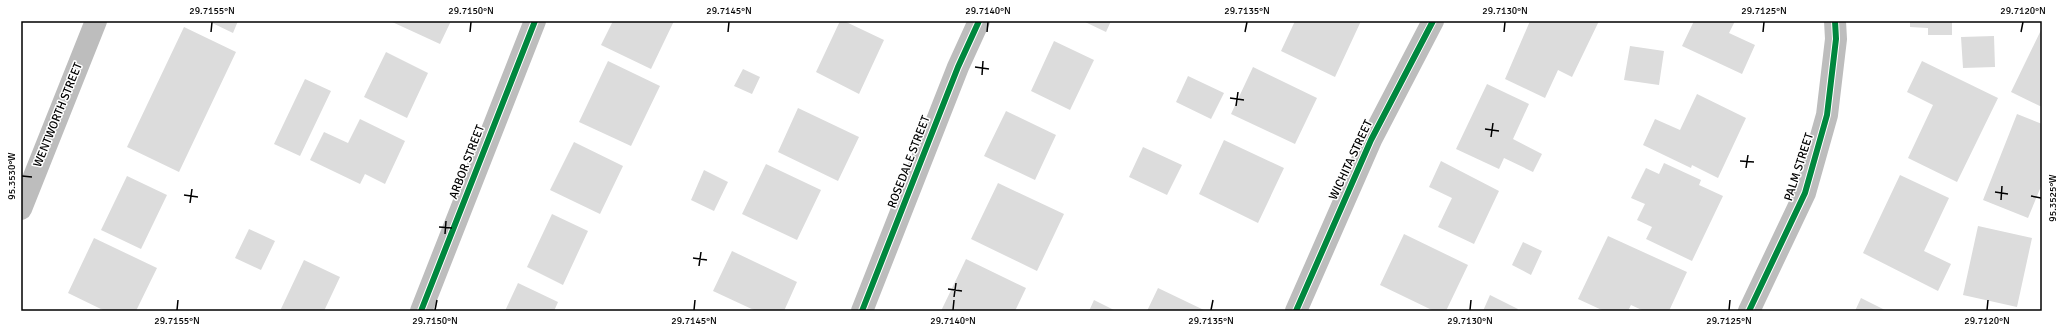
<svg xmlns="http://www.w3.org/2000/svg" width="2063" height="332" viewBox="0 0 2063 332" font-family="Signika,sans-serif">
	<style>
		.building { fill: #dcdcdc }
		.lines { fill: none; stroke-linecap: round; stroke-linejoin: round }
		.street { stroke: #bdbdbd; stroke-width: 22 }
		.cycleway-casing { stroke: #fff; stroke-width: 8 }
		.cycleway { stroke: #00873e; stroke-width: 6 }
		.ticks { fill: none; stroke: #000; stroke-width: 1.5 }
		.labels { text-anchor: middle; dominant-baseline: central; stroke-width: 3; stroke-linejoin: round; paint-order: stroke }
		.street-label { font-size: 12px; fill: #000; stroke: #fff }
		.neatline { fill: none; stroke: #000; stroke-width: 1.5 }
		.ticks-label { font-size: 10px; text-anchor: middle; fill: #000 }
	</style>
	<rect width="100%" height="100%" fill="#fff"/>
	<path class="building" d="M208 21H238L233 33Z
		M390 21H451L440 44Z
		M613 21H674L651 69 601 45Z
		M840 21H844L884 40 859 94 816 72Z
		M1083 21H1111L1106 32Z
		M1295 21H1361L1335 77 1281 51Z
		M1530 21H1599L1572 77 1558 70 1545 98 1505 79Z
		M1694 21H1735L1729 33 1755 45 1742 74 1682 46Z
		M1910 21H1952V35H1928V28L1910 27Z
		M184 27 236 52 179 172 127 147Z
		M2042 28V107L2011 92Z
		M1994 36 1995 67 1963 68 1961 37Z
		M1054 41 1094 60 1070 110 1031 91Z
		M1630 46 1664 51 1659 85 1624 80Z
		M386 52 428 73 407 118 364 97Z
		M608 61 660 86 631 146 579 122Z
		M1922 61 1998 98 1957 182 1908 158 1933 105 1907 92Z
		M1253 67 1317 98 1295 144 1231 114Z
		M743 69 760 77 752 94 734 86Z
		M1188 76 1224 93 1211 119 1176 102Z
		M305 79 331 91 300 156 274 144Z
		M1487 84 1529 104 1513 139 1542 154 1533 172 1504 158 1499 169 1456 149Z
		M1697 94 1746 118 1718 178 1692 165 1691 168 1643 145 1655 119 1680 130Z
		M798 108 859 137 838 181 778 152Z
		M1006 111 1056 135 1035 180 984 156Z
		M2017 114 2042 124V184L2028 218 1983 200Z
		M360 119 405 141 385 184 365 174 360 184 310 160 324 132 348 143Z
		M1224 140 1284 168 1258 223 1199 194Z
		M574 142 623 166 600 214 550 190Z
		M1143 147 1182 165 1167 195 1129 177Z
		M1441 161 1499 191 1474 244 1438 227 1452 198 1429 187Z
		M1664 163 1701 180 1699 185 1723 196 1692 261 1646 239 1652 227 1637 220 1645 204 1631 198 1646 168 1659 174Z
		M766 164 821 190 797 240 742 214Z
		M704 170 728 182 714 211 691 200Z
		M1900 175 1949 198 1924 251 1951 264 1938 291 1863 253Z
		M127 176 167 195 141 249 101 230Z
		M998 183 1064 214 1037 271 971 239Z
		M552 214 588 231 563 285 527 267Z
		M1978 226 2032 238 2017 307 1963 295Z
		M249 229 275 241 261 270 235 258Z
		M1404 234 1468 265 1446 311H1434L1380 285Z
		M1608 236 1687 272 1669 311H1644L1631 305 1628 311H1604L1578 299Z
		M94 238 157 268 136 311H105L68 293Z
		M1523 242 1542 251 1531 275 1512 265Z
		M732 251 797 282 784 311H756L713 291Z
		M966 259 1026 288 1015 311H941Z
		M304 260 340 277 324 311H280Z
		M518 283 558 302 554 311H505Z
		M1158 288 1206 311H1147Z
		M1490 295 1518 309 1517 311H1483Z
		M1861 298 1887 311H1855Z
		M1094 300 1116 311H1089Z"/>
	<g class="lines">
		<path class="street" d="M21 209 96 21
			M421 311 535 21
			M862 311 958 67 979 21
			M1296 311 1371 140 1433 21
			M1749 311 1805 193 1827 115 1836 39 1835 21"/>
		<g class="cycleway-casing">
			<path id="cycleway" d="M421 311 535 21
				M862 311 958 67 979 21
				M1296 311 1371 140 1433 21
				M1749 311 1805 193 1827 115 1836 39 1835 21"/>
		</g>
		<use href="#cycleway" class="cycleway"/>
	</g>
	<path class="ticks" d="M211 32 212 22M470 32 471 22M728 32 729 22M987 32 988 22M1245 32 1247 22M1504 32 1505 22M1763 32 1764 22M2021 32 2023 22M975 67 989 69M982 75 983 61M1230 98 1244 100M1236 106 1238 92M1485 129 1499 131M1491 137 1493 123M1740 161 1754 162M1746 168 1748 155M22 176 32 177M1995 192 2008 194M184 195 198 197M2031 196 2041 198M2001 200 2002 186M190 203 192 189M439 227 452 228M445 234 446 221M693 258 707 260M699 266 701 252M948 289 962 291M954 297 956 283M177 310 178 300M435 310 437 300M694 310 695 300M953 310 954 300M1211 310 1213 300M1470 310 1471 300M1729 310 1730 300M1987 310 1988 300"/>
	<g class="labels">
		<g class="street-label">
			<text transform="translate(58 115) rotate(-68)">WENTWORTH STREET</text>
			<text transform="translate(1351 160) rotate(-65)">WICHITA STREET</text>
			<text transform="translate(467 162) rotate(-69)">ARBOR STREET</text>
			<text transform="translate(909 162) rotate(-69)">ROSEDALE STREET</text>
			<text transform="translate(1799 167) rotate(-72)">PALM STREET</text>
		</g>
	</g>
	<rect width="2063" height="332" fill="none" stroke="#ffffff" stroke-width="44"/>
	<rect x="22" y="22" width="2019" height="288" class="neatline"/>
	<g class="ticks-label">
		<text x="212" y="14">29.7155°N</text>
		<text x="471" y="14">29.7150°N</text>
		<text x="729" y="14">29.7145°N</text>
		<text x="988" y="14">29.7140°N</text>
		<text x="1247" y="14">29.7135°N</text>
		<text x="1505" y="14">29.7130°N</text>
		<text x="1764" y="14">29.7125°N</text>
		<text x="2023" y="14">29.7120°N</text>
		<text transform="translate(11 176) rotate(-90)" y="4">95.3530°W</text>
		<text transform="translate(2052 198) rotate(-90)" y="4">95.3525°W</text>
		<text x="177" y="324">29.7155°N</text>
		<text x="435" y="324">29.7150°N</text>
		<text x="694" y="324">29.7145°N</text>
		<text x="953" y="324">29.7140°N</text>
		<text x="1211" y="324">29.7135°N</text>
		<text x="1470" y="324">29.7130°N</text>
		<text x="1729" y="324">29.7125°N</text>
		<text x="1987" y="324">29.7120°N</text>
	</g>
</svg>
